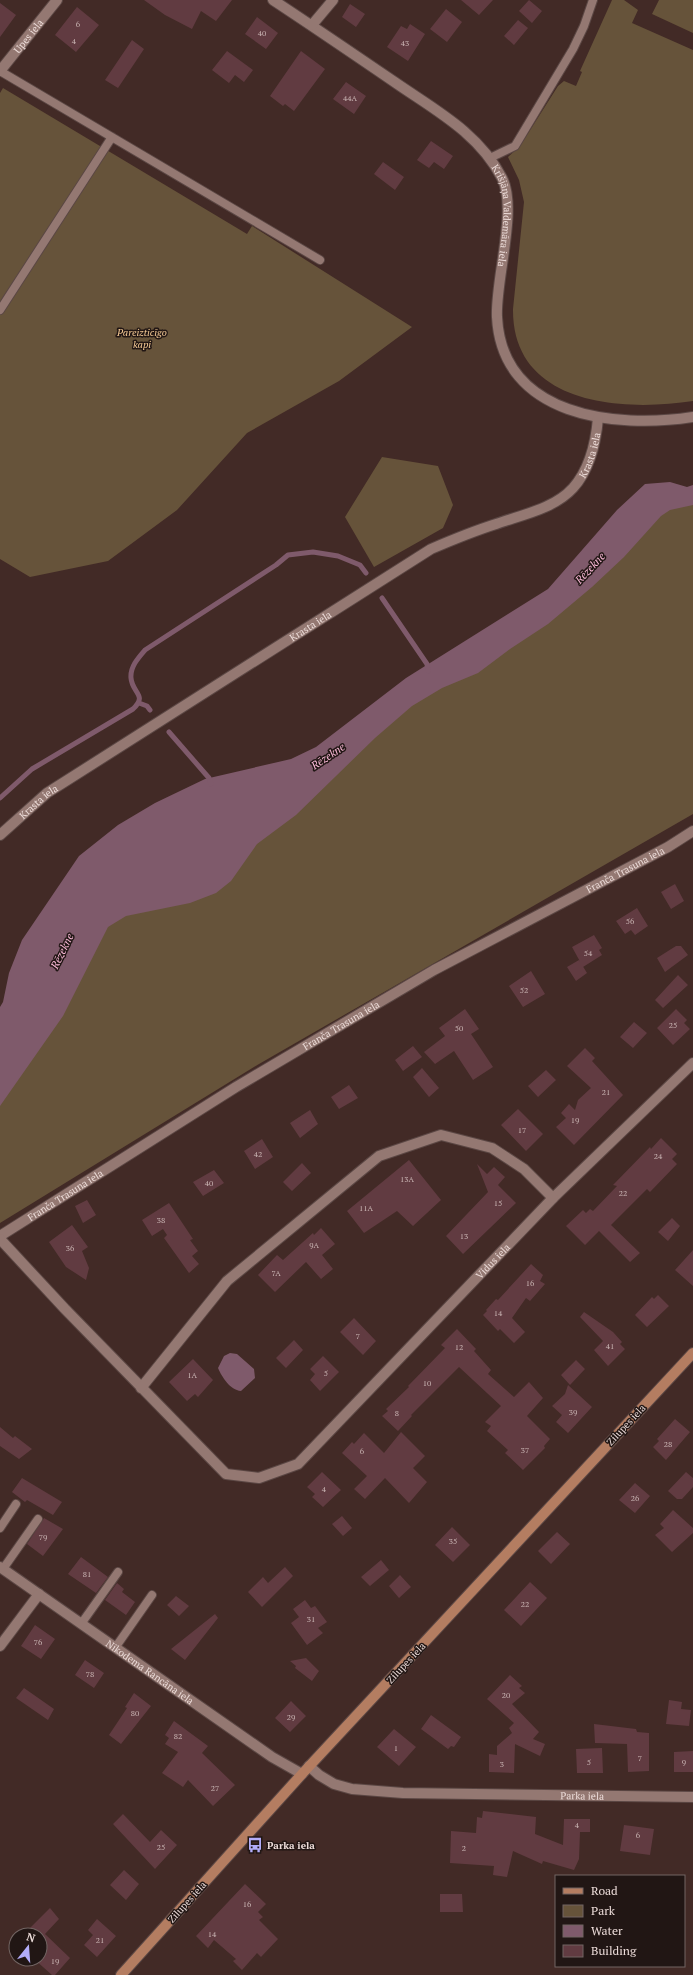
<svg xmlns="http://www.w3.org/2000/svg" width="693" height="1975" viewBox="0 0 693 1975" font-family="'PT Serif',serif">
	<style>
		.green { fill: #66533a }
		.water { fill: #7f5a6b }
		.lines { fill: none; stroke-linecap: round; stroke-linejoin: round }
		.stream { stroke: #7f5a6b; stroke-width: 5 }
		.building { fill: #613b41 }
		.lane-casing { stroke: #5b4744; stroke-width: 10 }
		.street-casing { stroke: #5b4744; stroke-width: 12 }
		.secondary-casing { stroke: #5b4744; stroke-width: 12 }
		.lane { stroke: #947872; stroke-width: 8 }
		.street { stroke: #947872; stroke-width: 10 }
		.secondary { stroke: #b47d61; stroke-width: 10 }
		.labels { text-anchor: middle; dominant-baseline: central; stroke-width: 3; stroke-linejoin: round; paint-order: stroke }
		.number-label { font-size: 8px; fill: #c9b4b3 }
		.street-label { font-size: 10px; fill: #ecdcd9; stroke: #211614 }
		.park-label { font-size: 10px; font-style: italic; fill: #f4c994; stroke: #211614 }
		.poi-label { font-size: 10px; font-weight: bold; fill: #ecdcd9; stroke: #211614; text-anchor: start }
		.water-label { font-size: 11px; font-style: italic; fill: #fbbad8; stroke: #211614 }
	</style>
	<rect width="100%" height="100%" fill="#422a26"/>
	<path class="green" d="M612 0H624L638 10 632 23 693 50V401C622 412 512 405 513 309L524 202 519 180 508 157 520 146 558 86 564 81 576 86 582 72 580 71Z
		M659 0H693V33L652 14Z
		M3 88 247 234 252 226 412 327 339 381 247 433 177 510 108 561 30 577 0 559V93Z
		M382 457 438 466 453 505 443 528 374 567 345 517Z
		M693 490V814L259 1064 0 1223V1052L79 918 260 800Z"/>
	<path class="water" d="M670 482 687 487 693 485V505L670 510 661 516 624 557 592 587 548 624 510 649 478 673 442 688 412 706 375 738 296 815 257 844 231 881 216 893 190 903 126 916 108 927 63 1016 0 1106V1007L3 1002 9 973 22 940 79 856 118 825 155 803 205 779 291 759 316 747 406 678 548 589 617 510 645 484Z
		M230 1353 237 1354 254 1369 255 1378 241 1391C230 1390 222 1377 218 1368L224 1356Z"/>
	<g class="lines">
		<path class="stream" d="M382 598 427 664 428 671
			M139 703 147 706 150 710
			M169 732 209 778 211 784
			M0 798 32 769 133 709C148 695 132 693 131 678 130 667 138 658 145 650L276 565 288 555 313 552 338 556 360 565 366 573"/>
	</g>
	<path class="building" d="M144 0H232L216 21 201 11 192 29 165 15Z
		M461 0H493L479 15Z
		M529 0 542 11 532 23 519 11Z
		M0 3 16 15 0 37Z
		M350 4 365 14 356 27 342 17Z
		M77 7 99 25 76 52 55 35Z
		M446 9 462 22 447 42 430 29Z
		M257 17 278 33 266 49 245 34Z
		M518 20 528 28 514 45 504 36Z
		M410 24 425 34 408 61 387 47 401 26 407 29Z
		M132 40 144 49 118 88 105 80Z
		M227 51 253 70 244 82 235 75 229 83 212 70Z
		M301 51 325 69 294 111 285 104 283 106 270 96Z
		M346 82 366 96 354 114 333 99Z
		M431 141 453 156 444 169 434 162 429 168 417 160Z
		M383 162 404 177 395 190 374 174Z
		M675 884 684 901 671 909 661 892Z
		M637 908 648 926 635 935 631 930 625 934 616 921Z
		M594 935 602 948 599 950 602 955 583 967 572 947Z
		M676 946H681L688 955 665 972 657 958Z
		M579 960 587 973 576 981 567 967Z
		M531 971 545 994 523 1007 509 986Z
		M678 975 688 985 663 1008 655 1000Z
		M465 1009 479 1029 471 1034 493 1067 473 1080 454 1051 435 1064 424 1052 445 1036 439 1028Z
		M676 1009 687 1020 684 1023 690 1029 673 1045 657 1028Z
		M634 1022 647 1033 633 1048 620 1037Z
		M413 1046 422 1057 403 1071 395 1060Z
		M585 1048 595 1058 592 1061 623 1095 574 1145 556 1127 566 1118 561 1113 569 1104 575 1110 578 1100 591 1088 567 1066Z
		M422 1068 439 1088 429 1097 413 1077Z
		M546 1070 556 1080 538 1097 528 1086Z
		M349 1085 358 1098 339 1109 331 1097Z
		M518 1109 543 1134 526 1151 501 1125Z
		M310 1110 318 1124 300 1138 290 1123Z
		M661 1138 677 1154 672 1159 677 1164 650 1192 647 1189 611 1225 640 1253 630 1262 599 1231 585 1245 566 1226 583 1210 586 1213 590 1209 593 1211 617 1186 613 1185 650 1147 651 1149Z
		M262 1139 273 1157 255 1169 244 1151Z
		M409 1160 441 1200 413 1226 397 1211 364 1233 347 1211Z
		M302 1163 311 1173 292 1191 283 1182Z
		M477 1164 487 1174 494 1167 505 1177 498 1185 516 1203 463 1254 446 1236 488 1192Z
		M214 1170 224 1183 203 1196 193 1182Z
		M87 1200 96 1215 83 1223 75 1206Z
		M169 1203 193 1239 190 1240 198 1251 192 1256 199 1264 189 1273 164 1238 167 1235 163 1229 152 1236 142 1220Z
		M672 1218 680 1226 668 1241 658 1232Z
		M72 1225 88 1247 82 1251 89 1268 86 1280 66 1267 49 1242Z
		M321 1228 335 1244 322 1255 333 1269 321 1279 306 1262 275 1292 258 1275 277 1255 283 1260 313 1233 314 1235Z
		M693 1250V1286L675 1270Z
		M531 1264 543 1275 540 1281 545 1284 530 1301 526 1298 512 1318 525 1332 514 1343 500 1329 498 1331 483 1315 487 1311 486 1310 496 1299 498 1300Z
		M658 1295 669 1306 647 1327 635 1315 652 1297 654 1299Z
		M584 1312 613 1332 622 1342 620 1344 625 1349 608 1366 594 1350 603 1341 580 1317Z
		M354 1318 376 1341 363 1355 340 1332Z
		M457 1329 476 1349 474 1351 491 1370 488 1374 514 1397 529 1382 543 1398 527 1416 550 1439 544 1446 545 1448 523 1470 505 1453 508 1450 487 1431 491 1426 485 1422 501 1406 459 1367 411 1415 412 1416 398 1431 382 1416 388 1411 386 1409 409 1387 408 1386 445 1348 441 1345Z
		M294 1340 303 1350 286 1368 276 1358Z
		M323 1356 339 1372 320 1391 310 1380 315 1374 310 1369Z
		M193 1359 213 1380 198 1397 195 1394 187 1401 169 1382Z
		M576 1360 585 1369 570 1385 561 1375Z
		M568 1385 592 1407 568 1433 556 1422 562 1415 552 1406 565 1394Z
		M675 1419 690 1432 666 1460 653 1447 659 1441 657 1439Z
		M0 1427 13 1438 15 1436 32 1449 19 1459 0 1446Z
		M401 1432 425 1456 413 1468 427 1482 409 1503 385 1478 365 1499 354 1489 367 1476 342 1453 352 1442 354 1444 364 1433 384 1453Z
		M322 1472 341 1490 323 1507 312 1497 315 1494 307 1487Z
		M686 1472 693 1478V1487L682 1499H677L668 1491Z
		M22 1478 62 1502 53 1515 27 1500 25 1502 12 1492Z
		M635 1483 650 1496 635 1513 619 1500Z
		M673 1510 693 1528V1533L672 1552 655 1535 664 1528 660 1524Z
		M342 1516 352 1528 343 1536 332 1524Z
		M44 1518 63 1529 43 1556 27 1544Z
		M452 1527 470 1545 453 1562 435 1545Z
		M557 1532 570 1544 551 1564 538 1551Z
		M81 1557 108 1577 96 1593 68 1574Z
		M381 1560 389 1570 370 1586 361 1577Z
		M285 1567 293 1576 262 1607 248 1592 263 1577 268 1583Z
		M400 1575 411 1587 399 1598 389 1586Z
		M530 1582 547 1598 521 1626 504 1610Z
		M117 1583 124 1589 122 1592 135 1602 126 1615 105 1600Z
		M176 1596 189 1606 179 1616 167 1605Z
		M305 1600 311 1608 315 1606 327 1622 318 1628 323 1633 307 1645 291 1623 299 1617 293 1609Z
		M215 1614 218 1618 185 1660 171 1649Z
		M35 1625 55 1639 41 1659 21 1646Z
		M306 1658 319 1671 312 1681 295 1668 296 1666 290 1661Z
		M85 1660 104 1673 94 1688 75 1675Z
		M510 1675 522 1686 519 1688 525 1693 512 1704 539 1732 533 1739 545 1744 540 1756 515 1744 514 1773 489 1772V1754L497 1755V1746L512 1733 509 1728 514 1723 487 1699Z
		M24 1688 54 1709 48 1720 16 1698Z
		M134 1693 151 1706 121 1744 109 1735 127 1708 125 1707Z
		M669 1700 682 1702 681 1709 691 1710 689 1726 666 1724Z
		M291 1701 306 1716 290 1732 275 1718Z
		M431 1715 461 1737 454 1747 451 1746 448 1749 421 1729Z
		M174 1721 208 1746 202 1753 235 1785 213 1806 188 1780 183 1787 162 1773 178 1752 165 1744 169 1738 165 1735Z
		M594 1724 636 1729 637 1732 649 1733V1771L628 1772 627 1744 595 1743Z
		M394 1729 416 1747 399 1766 377 1747Z
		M602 1748 603 1773H577L576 1749Z
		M693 1751V1772H674V1752Z
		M483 1811 536 1817 535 1834 563 1845 564 1819H590V1832H580L579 1859 574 1870 543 1861 542 1864 513 1851 507 1877 493 1875 494 1866 450 1863 451 1831 476 1833 477 1817 482 1818Z
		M123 1814 150 1842 161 1830 177 1845 155 1869 113 1824Z
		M624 1825 654 1829 650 1855 620 1851Z
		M124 1870 139 1884 126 1900 110 1885Z
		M245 1884 266 1904 258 1912 263 1917 259 1920 278 1939 261 1957 257 1953 242 1970 233 1961 236 1959 214 1940 208 1948 196 1936Z
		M440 1894H462L463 1912H440Z
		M50 1908 59 1919 45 1934 70 1958 55 1975H52L34 1959H40V1935H23Z
		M97 1919 116 1936 97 1957 84 1945 93 1935 88 1930Z"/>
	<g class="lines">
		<g class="lane-casing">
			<path id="lane" d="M0 71 320 260
				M490 158 515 146 573 49 584 26 593 0
				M0 310 112 137
				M0 1528 16 1504
				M3 1569 38 1519
				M81 1624 118 1572
				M115 1648 152 1595"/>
		</g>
		<g class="street-casing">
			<g id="street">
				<path id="s1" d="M273 0C314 27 355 55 396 83 435 110 479 133 502 178 518 209 495 281 497 317 502 417 616 429 693 417"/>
				<path d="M312 25 333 0"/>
				<path id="s2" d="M0 71 57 0"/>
				<path id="s3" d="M0 835 47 793 431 549C452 540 474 531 496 524 521 515 554 509 573 488 590 469 596 442 598 418"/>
				<path id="s4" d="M0 1236 236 1087 434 970 668 847 693 831"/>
				<path id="s5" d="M0 1239 65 1309 226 1474 259 1478 298 1464 553 1198 693 1063"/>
				<path d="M141 1388 227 1281 379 1156 441 1135 492 1148 524 1169 553 1198"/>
				<path id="s6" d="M0 1567 272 1757 302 1774"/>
				<path d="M0 1646 39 1594"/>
				<path id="s7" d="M309 1766 319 1775 334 1784 352 1789 403 1793 693 1797"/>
			</g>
		</g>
		<g class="secondary-casing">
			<path id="secondary" d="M121 1975 302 1774 693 1353"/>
		</g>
		<use href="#lane" class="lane"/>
		<use href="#street" class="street"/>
		<use href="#secondary" class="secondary"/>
	</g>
	<defs>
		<g id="bus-bare" transform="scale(1.2)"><path d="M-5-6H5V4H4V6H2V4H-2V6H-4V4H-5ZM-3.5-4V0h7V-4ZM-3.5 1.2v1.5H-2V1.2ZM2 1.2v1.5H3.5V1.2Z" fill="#b3adf9" stroke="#211614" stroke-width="2.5" paint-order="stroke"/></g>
	</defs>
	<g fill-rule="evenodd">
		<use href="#bus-bare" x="255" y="1845"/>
	</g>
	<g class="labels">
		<g class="number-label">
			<text x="78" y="24">6</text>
			<text x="262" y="33">40</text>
			<text x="74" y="41">4</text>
			<text x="405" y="43">43</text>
			<text x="350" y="98">44A</text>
			<text x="630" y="921">56</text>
			<text x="588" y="953">54</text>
			<text x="524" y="990">52</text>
			<text x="673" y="1025">25</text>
			<text x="459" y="1028">50</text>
			<text x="606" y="1092">21</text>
			<text x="575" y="1120">19</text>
			<text x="522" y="1130">17</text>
			<text x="258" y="1154">42</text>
			<text x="658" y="1156">24</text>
			<text x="407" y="1179">13A</text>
			<text x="209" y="1183">40</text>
			<text x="623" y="1193">22</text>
			<text x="498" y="1203">15</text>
			<text x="366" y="1208">11A</text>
			<text x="161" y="1220">38</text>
			<text x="464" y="1236">13</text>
			<text x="314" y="1245">9A</text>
			<text x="70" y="1248">36</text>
			<text x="276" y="1273">7A</text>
			<text x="530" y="1283">16</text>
			<text x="498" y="1313">14</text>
			<text x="358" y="1336">7</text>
			<text x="610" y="1346">41</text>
			<text x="459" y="1347">12</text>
			<text x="326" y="1373">5</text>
			<text x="192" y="1375">1A</text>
			<text x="427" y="1383">10</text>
			<text x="573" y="1412">39</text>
			<text x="397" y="1413">8</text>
			<text x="668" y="1444">28</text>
			<text x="525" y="1450">37</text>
			<text x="362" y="1451">6</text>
			<text x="324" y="1489">4</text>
			<text x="635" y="1498">26</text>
			<text x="43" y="1537">79</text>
			<text x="453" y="1541">35</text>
			<text x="87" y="1574">81</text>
			<text x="525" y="1604">22</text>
			<text x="311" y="1619">31</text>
			<text x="38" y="1642">76</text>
			<text x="90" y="1674">78</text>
			<text x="506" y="1695">20</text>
			<text x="135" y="1713">80</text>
			<text x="291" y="1717">29</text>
			<text x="178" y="1736">82</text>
			<text x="396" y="1748">1</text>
			<text x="640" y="1758">7</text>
			<text x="589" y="1762">5</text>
			<text x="684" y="1762">9</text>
			<text x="502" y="1764">3</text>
			<text x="215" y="1788">27</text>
			<text x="577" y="1825">4</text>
			<text x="638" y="1835">6</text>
			<text x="161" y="1847">25</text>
			<text x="464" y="1848">2</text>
			<text x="247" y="1904">16</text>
			<text x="212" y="1934">14</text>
			<text x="100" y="1940">21</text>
			<text x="55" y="1961">19</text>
		</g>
		<g class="street-label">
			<text stroke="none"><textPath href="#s2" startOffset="45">Upes iela</textPath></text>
			<text stroke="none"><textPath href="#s1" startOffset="330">Krišjāņa Valdemāra iela</textPath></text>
			<text stroke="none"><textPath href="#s3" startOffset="711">Krasta iela</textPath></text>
			<text stroke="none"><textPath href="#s3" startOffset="375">Krasta iela</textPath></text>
			<text stroke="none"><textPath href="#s3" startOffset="51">Krasta iela</textPath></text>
			<text stroke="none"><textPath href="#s4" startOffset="725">Franča Trasuna iela</textPath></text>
			<text stroke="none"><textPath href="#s4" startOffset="401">Franča Trasuna iela</textPath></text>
			<text stroke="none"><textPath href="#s4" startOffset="77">Franča Trasuna iela</textPath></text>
			<text stroke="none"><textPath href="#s5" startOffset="682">Vidus iela</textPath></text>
			<text transform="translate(626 1425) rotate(-47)">Zilupes iela</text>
			<text transform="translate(406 1663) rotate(-47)">Zilupes iela</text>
			<text stroke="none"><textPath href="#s6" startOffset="183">Nikodema Rancāna iela</textPath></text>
			<text stroke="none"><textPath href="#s7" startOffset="280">Parka iela</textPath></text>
			<text transform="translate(187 1902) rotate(-48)">Zilupes iela</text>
		</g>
		<g class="park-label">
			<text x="142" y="332">Pareizticīgo<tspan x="142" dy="12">kapi</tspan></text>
		</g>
		<g class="poi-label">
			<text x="267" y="1845">Parka iela</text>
		</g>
		<g class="water-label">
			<text transform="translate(590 568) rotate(-47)">Rēzekne</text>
			<text transform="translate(328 756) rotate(-34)">Rēzekne</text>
			<text transform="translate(62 951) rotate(-64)">Rēzekne</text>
		</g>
	</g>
	<rect x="555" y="1875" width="130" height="92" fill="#211614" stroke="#726563"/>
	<rect x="563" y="1888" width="20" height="6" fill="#b47d61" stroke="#726563"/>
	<text x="591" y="1895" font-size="12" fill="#ecdcd9">Road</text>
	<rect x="563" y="1905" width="20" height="12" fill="#66533a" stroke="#726563"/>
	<text x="591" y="1915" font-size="12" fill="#ecdcd9">Park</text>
	<rect x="563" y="1925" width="20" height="12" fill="#7f5a6b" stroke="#726563"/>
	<text x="591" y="1935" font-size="12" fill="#ecdcd9">Water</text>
	<rect x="563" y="1945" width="20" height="12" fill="#613b41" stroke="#726563"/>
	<text x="591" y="1955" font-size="12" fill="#ecdcd9">Building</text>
	<g transform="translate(28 1947) rotate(17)"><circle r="19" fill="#211614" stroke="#726563"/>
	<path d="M0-3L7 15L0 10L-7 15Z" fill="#b3adf9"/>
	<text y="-6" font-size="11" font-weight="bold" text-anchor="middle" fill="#ecdcd9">N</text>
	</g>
</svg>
